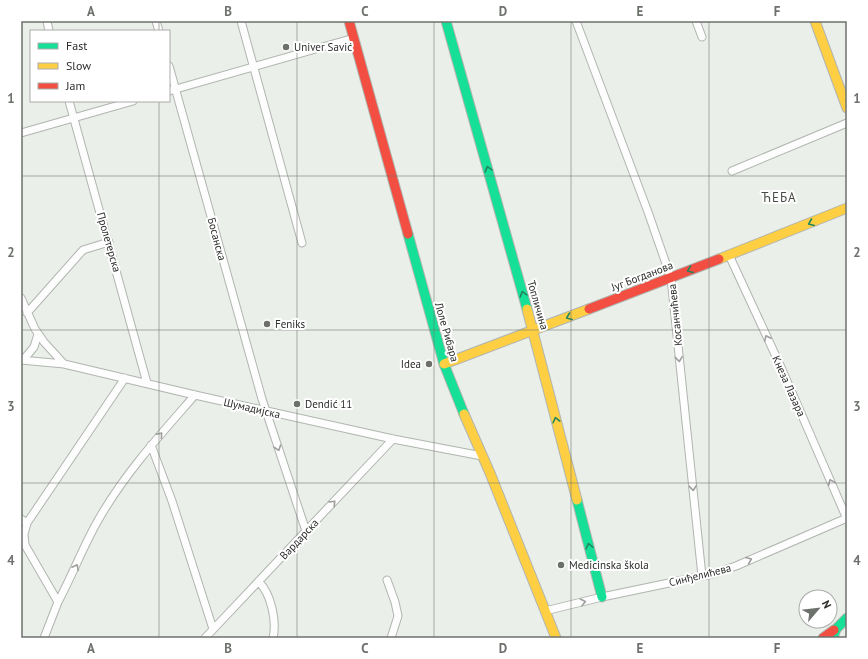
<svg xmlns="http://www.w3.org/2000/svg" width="868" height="659" viewBox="0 0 868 659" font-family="'PT Sans',sans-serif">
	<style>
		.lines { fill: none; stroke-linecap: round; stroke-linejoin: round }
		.street-casing { stroke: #b1b5b0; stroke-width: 9 }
		.fast-casing { stroke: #b1b5b0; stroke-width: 11 }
		.slow-casing { stroke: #b1b5b0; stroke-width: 11 }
		.jam-casing { stroke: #b1b5b0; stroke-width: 11 }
		.street { stroke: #fcfdfc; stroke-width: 7 }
		.fast { stroke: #16e098; stroke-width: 9 }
		.slow { stroke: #ffcf43; stroke-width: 9 }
		.jam { stroke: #f24e42; stroke-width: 9 }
		.oneway { stroke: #208660 }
		.oneway2 { stroke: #9e9f9d }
		.grid { fill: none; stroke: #6d716c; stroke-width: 1; stroke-opacity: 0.55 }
		.poi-dot { fill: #6d716c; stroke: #fff; stroke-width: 1.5 }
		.labels { text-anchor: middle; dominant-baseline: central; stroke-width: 4; stroke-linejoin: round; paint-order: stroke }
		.poi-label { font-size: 11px; fill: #2a2d29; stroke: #fff; text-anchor: start }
		.street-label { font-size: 11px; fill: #2a2d29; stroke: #fff }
		.quarter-label { font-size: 13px; letter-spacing: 1px; fill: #464c44; stroke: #fff }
		.neatline { fill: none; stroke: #6d716c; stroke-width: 1.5 }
		.grid-label { font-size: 13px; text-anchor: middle; font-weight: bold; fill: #6d716c }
	</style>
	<rect width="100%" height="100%" fill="#eaefe9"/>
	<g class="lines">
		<g class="street-casing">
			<path id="street" d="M47 21 49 31
				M156 21 159 31
				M241 21 302 243
				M576 21 648 212 671 278 702 576
				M696 21 702 37
				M169 66 262 399 306 531
				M169 91 354 38
				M69 101 147 383
				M21 133 133 101
				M732 171 847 123
				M729 255 780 365 847 519
				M21 298 35 329 44 342 64 364
				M27 313 83 250 109 242
				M24 359 34 347 38 334
				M21 360 64 364 195 395 393 439 482 456
				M151 445 172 501 213 629
				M21 519 27 523 24 534 25 545 58 602 44 638
				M27 523 125 378
				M387 580 395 602 398 616 391 638
				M259 582C271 594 277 621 273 638
				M58 602C73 574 84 544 100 517 126 472 161 434 195 395
				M545 611 602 597 712 574 736 566 847 518
				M205 638 393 439"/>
		</g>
		<g class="fast-casing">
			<path id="fast" d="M446 21 527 309
				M408 234 444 364 464 414
				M577 500 602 597
				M833 638 836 629 847 618"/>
		</g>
		<g class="slow-casing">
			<path id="slow" d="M815 21 847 108
				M719 259 847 208
				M527 309 577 500
				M444 364 589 309
				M464 414 490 473 556 638"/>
		</g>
		<g class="jam-casing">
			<path id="jam" d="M349 21 408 234
				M589 309 719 259
				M823 638 834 630"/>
		</g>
		<use href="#street" class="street"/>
		<use href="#fast" class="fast"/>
		<use href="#slow" class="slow"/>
		<use href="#jam" class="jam"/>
	</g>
	<defs><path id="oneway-chevron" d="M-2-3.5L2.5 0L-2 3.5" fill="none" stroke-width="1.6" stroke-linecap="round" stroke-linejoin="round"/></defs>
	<g class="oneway">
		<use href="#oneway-chevron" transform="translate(488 169) rotate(-106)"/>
		<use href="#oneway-chevron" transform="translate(811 223) rotate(158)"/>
		<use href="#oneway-chevron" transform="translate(690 270) rotate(158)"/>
		<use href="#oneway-chevron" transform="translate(523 294) rotate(-106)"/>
		<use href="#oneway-chevron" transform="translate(569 317) rotate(159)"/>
		<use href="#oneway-chevron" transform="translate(556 420) rotate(-104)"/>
		<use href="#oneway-chevron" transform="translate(589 546) rotate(-104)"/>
	</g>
	<g class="oneway2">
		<use href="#oneway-chevron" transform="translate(767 338) rotate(-115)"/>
		<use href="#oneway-chevron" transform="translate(679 359) rotate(84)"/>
		<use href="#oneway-chevron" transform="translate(160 435) rotate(-49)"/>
		<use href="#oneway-chevron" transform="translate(278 448) rotate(71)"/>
		<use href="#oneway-chevron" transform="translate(831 482) rotate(-114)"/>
		<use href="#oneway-chevron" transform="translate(693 488) rotate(84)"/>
		<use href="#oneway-chevron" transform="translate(333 503) rotate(-47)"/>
		<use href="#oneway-chevron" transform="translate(749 560) rotate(-23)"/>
		<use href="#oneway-chevron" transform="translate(76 567) rotate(-64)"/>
		<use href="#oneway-chevron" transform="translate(583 602) rotate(-14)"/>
	</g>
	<path class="grid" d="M159 21V31M297 21V638M434 21V638M571 21V638M709 21V638M159 101V638M21 176H847M21 330H847M21 483H847"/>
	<g class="poi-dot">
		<circle cx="286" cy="47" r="4"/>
		<circle cx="267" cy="324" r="4"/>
		<circle cx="429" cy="364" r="4"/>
		<circle cx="297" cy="404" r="4"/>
		<circle cx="561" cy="565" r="4"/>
	</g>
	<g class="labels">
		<g class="poi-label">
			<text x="294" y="47">Univer Savić</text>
			<text x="275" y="324">Feniks</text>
			<text x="421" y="364" text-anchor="end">Idea</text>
			<text x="305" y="404">Dendić 11</text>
			<text x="569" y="565">Medicinska škola</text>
		</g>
		<g class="street-label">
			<text transform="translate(217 239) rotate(75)">Босанска</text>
			<text transform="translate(109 242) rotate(74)">Пролетерска</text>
			<text transform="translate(642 276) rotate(-21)">Југ Богданова</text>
			<text transform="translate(538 305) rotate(74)">Топличина</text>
			<text transform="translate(675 315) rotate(-96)">Косанчићева</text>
			<text transform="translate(447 332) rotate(74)">Лоле Рибара</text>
			<text transform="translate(789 386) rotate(66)">Кнеза Лазара</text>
			<text transform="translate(252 408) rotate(13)">Шумадијска</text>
			<text transform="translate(299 539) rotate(-47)">Вардарска</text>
			<text transform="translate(700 575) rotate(-14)">Синђелићева</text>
		</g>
		<g class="quarter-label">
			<text x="779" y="197">ЋЕБА</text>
		</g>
	</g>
	<rect width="868" height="659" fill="none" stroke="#ffffff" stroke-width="44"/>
	<rect x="30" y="30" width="140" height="72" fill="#ffffff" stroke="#aaaba9"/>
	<rect x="38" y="43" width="20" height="6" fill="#16e098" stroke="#aaaba9"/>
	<text x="66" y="50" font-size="12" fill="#2a2d29">Fast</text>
	<rect x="38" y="63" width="20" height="6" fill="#ffcf43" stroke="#aaaba9"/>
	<text x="66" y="70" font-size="12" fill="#2a2d29">Slow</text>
	<rect x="38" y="83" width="20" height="6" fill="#f24e42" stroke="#aaaba9"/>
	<text x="66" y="90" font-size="12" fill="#2a2d29">Jam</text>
	<g transform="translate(818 609) rotate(62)"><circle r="19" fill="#ffffff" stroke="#aaaba9"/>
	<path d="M0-3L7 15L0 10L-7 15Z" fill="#6d716c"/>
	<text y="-6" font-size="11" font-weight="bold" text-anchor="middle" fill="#2a2d29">N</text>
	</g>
	<rect x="22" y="22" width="824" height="615" class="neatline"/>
	<g class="grid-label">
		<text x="91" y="16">A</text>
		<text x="228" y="16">B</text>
		<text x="365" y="16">C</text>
		<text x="503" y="16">D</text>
		<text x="640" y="16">E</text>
		<text x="777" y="16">F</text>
		<text x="11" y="103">1</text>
		<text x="857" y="103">1</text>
		<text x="11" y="257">2</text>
		<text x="857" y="257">2</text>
		<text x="11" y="411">3</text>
		<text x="857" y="411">3</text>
		<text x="11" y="565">4</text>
		<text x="857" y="565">4</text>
		<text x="91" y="653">A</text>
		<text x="228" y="653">B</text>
		<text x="365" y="653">C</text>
		<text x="503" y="653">D</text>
		<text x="640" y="653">E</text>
		<text x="777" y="653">F</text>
	</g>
</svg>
